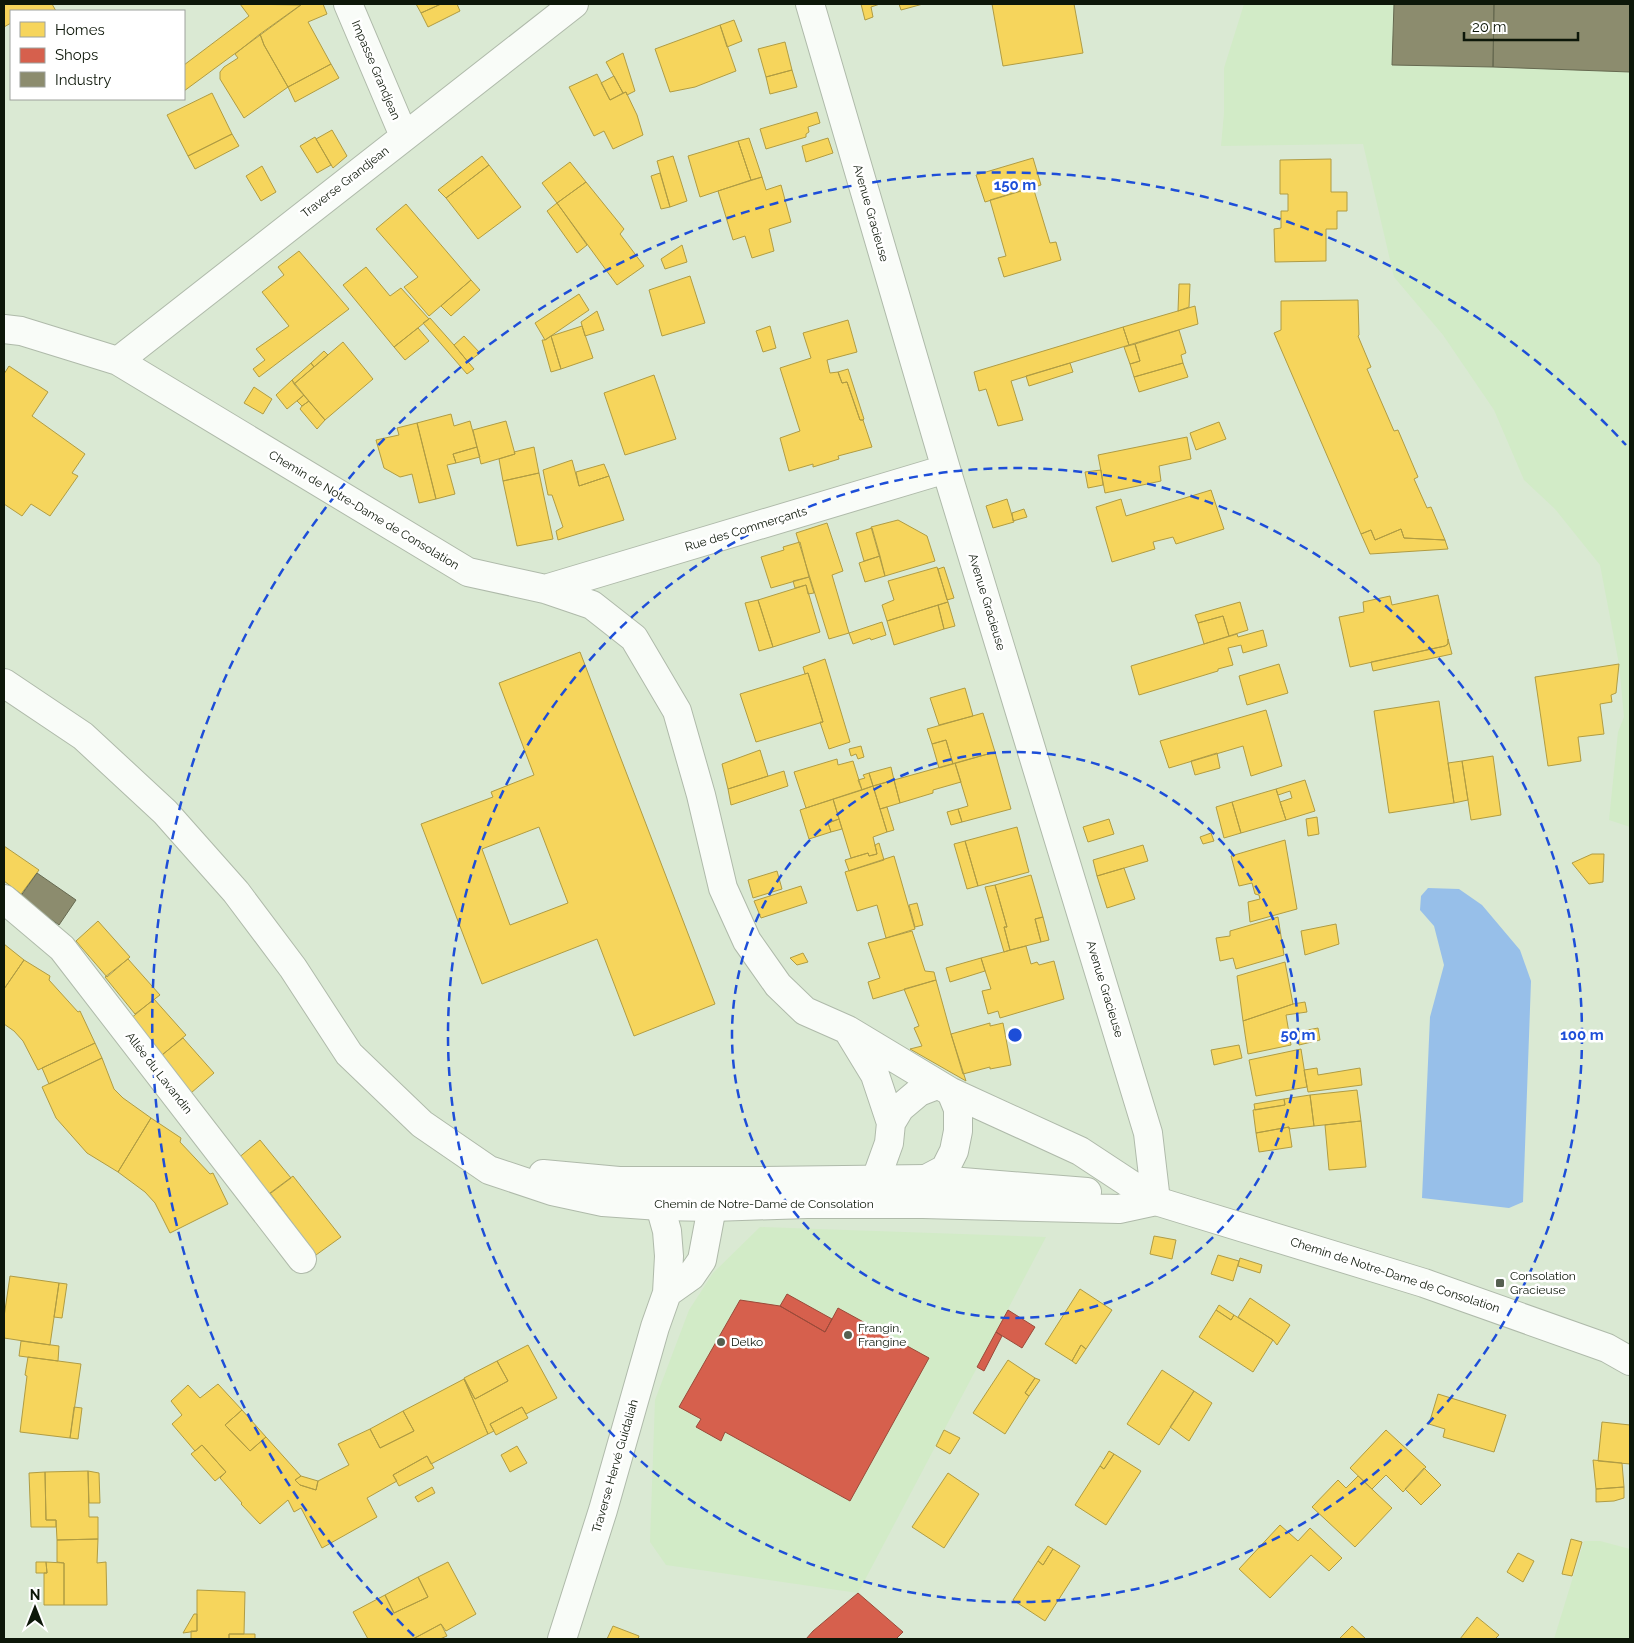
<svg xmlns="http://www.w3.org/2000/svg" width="1634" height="1643" viewBox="0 0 1634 1643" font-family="Raleway,sans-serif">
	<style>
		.built { fill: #d2ebc7 }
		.water { fill: #97bfe9 }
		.homes { fill: #f6d55c; stroke: #b09c43; fill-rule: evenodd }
		.shops { fill: #d6604d; stroke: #9a4a39 }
		.industry { fill: #8c8c6e; stroke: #666950 }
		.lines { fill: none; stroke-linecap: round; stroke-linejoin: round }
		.minor-casing { stroke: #afbaaa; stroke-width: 30 }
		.tertiary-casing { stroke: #afbaaa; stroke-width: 30 }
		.minor { stroke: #f9fcf8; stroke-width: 28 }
		.tertiary { stroke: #f9fcf8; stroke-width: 28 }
		.ring { fill: none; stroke: #1d4ed8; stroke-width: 2.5; stroke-dasharray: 9 6 }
		.poi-dot { fill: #556050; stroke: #fff; stroke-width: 2 }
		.labels { text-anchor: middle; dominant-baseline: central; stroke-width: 5; stroke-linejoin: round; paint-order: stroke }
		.street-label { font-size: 12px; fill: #0d1709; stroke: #fff }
		.poi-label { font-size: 12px; fill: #0d1709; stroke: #fff; text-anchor: start }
		.centre { fill: #1d4ed8; stroke: #fff; stroke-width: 2.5 }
		.ring-label { font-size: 15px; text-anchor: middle; font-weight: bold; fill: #1d4ed8; stroke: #fff; stroke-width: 5; stroke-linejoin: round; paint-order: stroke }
	</style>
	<rect width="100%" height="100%" fill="#dae9d3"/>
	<path class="built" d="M1244 4H1630V827L1609 820 1618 732 1624 717 1619 664 1600 565 1555 509 1524 480 1494 410 1443 335 1394 277 1363 144 1221 146 1224 113V68Z
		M760 1227 1046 1237 858 1593 666 1565 650 1542 655 1400 689 1310 713 1273Z
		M1584 1541H1600L1630 1549V1639H1554Z"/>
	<path class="water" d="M1428 888 1459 889 1482 905 1520 950 1531 981 1523 1202 1509 1208 1422 1198 1430 1017 1444 965 1434 926 1420 910 1421 896Z"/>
	<path class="homes" d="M4 4H52L56 11H11V23L4 27Z
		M240 4 301 5 184 91V65L249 16Z
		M302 4H323L327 14 308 22 331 64 288 87 264 45 260 34Z
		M416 4H441L421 13Z
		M441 4H457L460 11 428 27 421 13Z
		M861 4H880L871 7 873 17 865 20Z
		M899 4H923L901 10Z
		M992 4H1074L1083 53 1003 66Z
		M734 20 742 41 727 47 720 25Z
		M720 25 736 71 695 87 670 92 655 49Z
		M260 34 264 45 288 87 244 118 220 79V72L224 67 238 58 235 54Z
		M785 42 792 70 766 77 758 49Z
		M623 53 635 91 627 95 626 92 623 93 606 62Z
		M331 64 339 78 295 102 288 87Z
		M792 70 797 87 770 94 766 77Z
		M597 74 610 100 626 92 637 115 643 135 613 149 604 131 594 136 569 87Z
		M614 76 623 93 610 100 601 83Z
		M212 93 232 134 188 156 167 115Z
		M817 112 820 123 808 127 809 132 806 134V137L766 149 760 129Z
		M332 130 347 156 333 168 316 139Z
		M232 134 239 146 195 169 188 156Z
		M315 137 331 165 317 173 300 146Z
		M749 138 762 177 751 180 738 141Z
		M828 138 833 153 806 162 802 146Z
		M738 141 751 180 700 197 688 156Z
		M482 156 489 165 446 198 438 190Z
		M673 156 687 201 670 207 657 161Z
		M1033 158 1041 185 985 202 976 175Z
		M1331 159V192H1347V211H1337V229H1326V261L1275 262 1274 229 1281 228V211H1288V194H1280V160Z
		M570 162 586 182 557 203 542 183Z
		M489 165 521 207 478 239 446 198Z
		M262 166 276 192 261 201 246 176Z
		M660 173 670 207 661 209 651 176Z
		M762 177 766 190 781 185 791 222 769 229 774 251 752 258 745 236 733 240 718 191Z
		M586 182 624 229 620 234 644 266 617 285 557 203Z
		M1033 187 1050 243 1056 242 1061 260 1004 277 998 258 1006 256 990 200Z
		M557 203 587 245 577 253 547 211Z
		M406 204 471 280 429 316 404 287 418 277 376 229Z
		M682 245 687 262 665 269 661 259Z
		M299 251 349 309 259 377 253 369 265 360 256 349 289 326 262 292 284 275 278 267Z
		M366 267 390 296 401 288 429 319 394 347 343 285Z
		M690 276 705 323 662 336 649 290Z
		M471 280 480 290 451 316 441 306Z
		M1179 284H1190L1189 307 1178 311Z
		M579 294 589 310 545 340 535 323Z
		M1358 300 1359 335 1358 336 1371 367 1367 369 1394 431 1398 430 1418 477 1414 479 1427 508 1431 507 1445 540 1404 538 1401 529 1375 540 1371 530 1361 534 1274 333 1281 330V301Z
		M1195 306 1198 324 1129 345 1123 327Z
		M597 311 604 330 585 336 581 322Z
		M430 318 454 345 474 369 467 374 423 323Z
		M848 320 857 352 827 360 830 373 838 372 842 383 847 382 860 420H863L872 447 838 456 839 459 813 467V464L789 471 780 438 800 431 780 368 811 358 803 333Z
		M582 326 593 358 561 369 551 336Z
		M770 326 776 348 763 352 756 331Z
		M1123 327 1129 345 1011 381 1023 420 998 426 986 389 979 391 974 372Z
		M418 328 429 341 405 360 394 347Z
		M1179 330 1186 353 1181 355 1183 363 1134 377 1130 364 1140 361 1135 344Z
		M464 336 480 353 468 362 454 345Z
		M551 336 561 369 551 372 542 340H545Z
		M343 342 373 379 325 420 294 384Z
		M1135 344 1140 361 1130 364 1124 347Z
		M324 351 328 355 314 367 311 363Z
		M311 363 314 367 294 384 292 380Z
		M1070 363 1073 372 1029 386 1026 376Z
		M1183 363 1188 377 1139 392 1134 377Z
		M9 366 48 392 32 416 85 454 72 473 78 476 50 516 31 504 22 516 4 504V374Z
		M848 369 864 419 863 420H860L847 382 842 383 838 372Z
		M654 375 676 439 625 455 604 393Z
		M292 380 304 395 287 409 276 395Z
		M254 387 272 399 263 414 244 403Z
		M304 395 309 401 302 406 297 401Z
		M309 401 325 420 317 429 300 409 302 406Z
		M451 414 454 426 470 421 477 447 453 454 456 463 447 465 455 494 436 499 417 423Z
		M506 421 515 454 481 464 473 430Z
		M1219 422 1226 439 1196 450 1190 433Z
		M417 423 436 499 419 503 412 474 400 477 384 468 376 440 399 435 397 428Z
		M1187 437 1191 459 1159 466 1161 481 1105 493 1098 455Z
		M477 447 480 457 456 463 453 454Z
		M534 447 539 473 503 481 499 459 515 454 514 452Z
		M572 460 579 486 609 476 624 520 558 540 556 531 563 527 552 495H548L543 470Z
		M604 464 609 476 579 486 576 472Z
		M1101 470 1103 485 1088 488 1085 472Z
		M539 473 553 539 517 546 503 481Z
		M1211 490 1224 529 1176 544 1173 537 1153 542 1155 549 1112 562 1096 507 1121 499 1126 516Z
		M1007 499 1014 522 993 528 986 506Z
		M1024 509 1027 517 1013 521 1012 513Z
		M898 520 927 536 935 561 885 576 871 527Z
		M827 523 843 571 832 575 849 633 829 639 796 533Z
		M872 528 880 556 864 561 856 533Z
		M1401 529 1404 538 1445 540 1448 549 1370 554 1361 534 1371 530 1375 540Z
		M800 542 809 577 771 588 761 557 784 550 783 547Z
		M880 556 885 576 865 582 859 563Z
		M937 567 948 602 887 621 882 605 894 600 888 581Z
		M944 567 954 598 947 600 938 569Z
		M809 577 814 593 808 594 806 585 795 588 793 581Z
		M806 585 820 632 773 647 758 600Z
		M1438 595 1448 639V644L1445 646 1350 667 1339 617 1364 612 1363 602 1390 596 1392 605Z
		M758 600 773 647 759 651 745 603Z
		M948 602 955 626 944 629 938 605Z
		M1240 602 1248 630 1229 636 1223 616 1198 623 1195 615Z
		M938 605 944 629 894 645 887 621Z
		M1223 616 1229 636 1204 644 1198 623Z
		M882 622 886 635 871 640 870 638 853 644 849 633Z
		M1263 630 1267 646 1243 653 1241 645 1228 648 1233 665 1218 669V671L1139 695 1131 666 1237 634 1238 637Z
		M1448 639 1452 654 1373 671 1371 662 1445 646 1448 644Z
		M580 652 715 1004 634 1036 597 939 482 984 421 824 493 797 491 792 534 775 499 683ZM539 827 568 903 510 925 482 849Z
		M825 659 850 742 829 749 820 722H823L808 673 805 674 803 667Z
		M1279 664 1288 693 1247 705 1239 676Z
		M1619 664 1616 693 1611 695 1612 702 1600 704 1604 734 1578 737 1581 761 1548 766 1535 677Z
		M808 673 823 722 756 742 740 694Z
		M965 688 973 716 939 725 930 698Z
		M1439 701 1454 803 1389 813 1374 711Z
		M1266 710 1282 766 1251 776 1243 746 1169 768 1160 741Z
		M983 713 995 752 953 764 946 740 932 744 927 729Z
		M946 740 953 764 939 768 932 744Z
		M861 746 864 757 858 759 856 754 851 756 849 749Z
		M760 750 768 776 728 789 722 764Z
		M995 752 1011 809 962 822 958 809 968 806 955 763Z
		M1217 753 1220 768 1195 775 1191 761Z
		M1493 756 1501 815 1471 820 1462 761Z
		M837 759 838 765 853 761 862 790 806 808 794 772Z
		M1462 761 1468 800 1454 803 1448 763Z
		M955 763 961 782 933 790V793L900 803 894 780Z
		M891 767 894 780 873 786 869 773Z
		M784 771 788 786 731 805 728 789Z
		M869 773 873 786 862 790 858 780 865 778 863 775Z
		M894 780 900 803 880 809 873 786Z
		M1305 780 1315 811 1286 820 1280 802 1292 798 1290 791 1278 795 1276 789Z
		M873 786 887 832 873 837 877 854 869 856 868 853 851 858 833 799Z
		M1276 789 1286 820 1241 833 1232 802Z
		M833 799 839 819 828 823 831 832 809 839 800 810Z
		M1232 802 1241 833 1224 838 1216 807Z
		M887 807 894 830 887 832 880 809Z
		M958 809 962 822 951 825 947 812Z
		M1317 817 1319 834 1308 836 1306 819Z
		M839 819 842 829 831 832 828 823Z
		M1109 819 1114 834 1088 842 1083 827Z
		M1017 827 1029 872 978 886 965 841Z
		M1211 833 1214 841 1203 844 1200 837Z
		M1285 840 1297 909 1250 922 1248 902 1260 899 1259 895 1255 894 1252 883 1239 886 1231 856Z
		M965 841 978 886 967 889 954 844Z
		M879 843 884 860 849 871 845 860 868 853 869 856 877 854 875 845Z
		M1143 845 1148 861 1097 876 1093 860Z
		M4 846 39 870 21 894 4 881Z
		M1592 854H1604L1603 882 1589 884 1572 863Z
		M894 856 915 929 886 938 877 905 857 911 845 872Z
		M1124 868 1135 899 1107 908 1097 876Z
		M777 871 782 889 753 898 748 880Z
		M1031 875 1043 917 1035 919 1041 942 1010 950 1004 927H1007L995 885Z
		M995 885 1007 927H1004L1010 950 1004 952 985 887Z
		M801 886 807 903 761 918 754 901Z
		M917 903 923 925 915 927 909 905Z
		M1043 917 1049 940 1041 942 1035 919Z
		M1278 917 1284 955 1236 969 1233 958 1220 961 1216 938 1230 936V931Z
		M98 921 130 957 107 977 76 941Z
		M1336 924 1339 944 1305 955 1301 931Z
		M912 931 925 971 934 972 936 980 873 999 868 982 880 978 868 943Z
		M4 944 24 960 4 989Z
		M1026 946 1031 964 1037 962 1039 965 1054 961 1064 999 1000 1018 998 1011 988 1014 982 991 991 989 981 958Z
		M803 953 808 962 797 965 790 958Z
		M981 958 985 971 950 982 946 968Z
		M128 959 160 995 135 1014 105 977Z
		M24 960 50 976 49 980 78 1012 80 1011 95 1043 38 1070 23 1041 14 1031 4 1024V989Z
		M1285 962 1293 1004 1243 1021 1237 976Z
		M936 980 951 1034 966 1081 910 1049 922 1046 914 1028 919 1026 904 989Z
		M154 999 186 1035 162 1055 130 1019Z
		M1305 1002 1307 1012 1286 1015 1291 1045 1248 1054 1243 1021 1293 1004Z
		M990 1023V1026L1003 1023 1011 1065 990 1069V1067L963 1074 951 1034Z
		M1318 1028 1320 1040 1299 1045 1297 1032Z
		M183 1038 214 1073 191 1093 162 1055Z
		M95 1043 102 1058 49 1084 42 1068Z
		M1239 1045 1242 1058 1214 1065 1211 1050Z
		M1301 1049 1307 1087 1256 1096 1249 1060Z
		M102 1058 114 1089 123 1098 151 1118 118 1172 87 1153 56 1118 42 1087Z
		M1317 1068 1318 1075 1360 1068 1362 1085 1308 1092 1304 1070Z
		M1357 1090 1361 1121 1314 1126 1310 1095Z
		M1310 1095 1314 1126 1289 1129V1127L1256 1133 1253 1110 1285 1105 1284 1099Z
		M1284 1099 1285 1105 1255 1110 1254 1104Z
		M151 1118 181 1138 180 1142 210 1174 213 1173 228 1204 170 1233 155 1203 145 1192 118 1172Z
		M1361 1121 1366 1167 1329 1170 1325 1125Z
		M1289 1127 1292 1147 1259 1152 1256 1133Z
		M260 1140 291 1178 267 1196 237 1159Z
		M293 1176 341 1237 316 1255 270 1193Z
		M1154 1236 1176 1240 1172 1259 1150 1254Z
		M1218 1255 1239 1261 1233 1281 1211 1274Z
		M1240 1258 1262 1265 1260 1273 1238 1266Z
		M10 1276 59 1283 50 1345 4 1338V1317Z
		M59 1283 67 1284 62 1318 54 1317Z
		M1080 1289 1112 1310 1086 1349 1081 1345 1072 1361 1045 1344Z
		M1250 1298 1290 1325 1277 1345 1273 1340 1238 1317Z
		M1219 1305 1234 1315 1231 1320 1216 1310Z
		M1216 1310 1231 1320 1234 1315 1273 1340 1253 1372 1199 1337Z
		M21 1341 59 1346 58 1361 19 1356Z
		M528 1345 557 1398 526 1414 522 1407 490 1424 494 1431 488 1434 464 1379 475 1399 508 1381 497 1361Z
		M1081 1345 1086 1349 1076 1364 1072 1361Z
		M28 1357 81 1364 70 1438 20 1432 27 1376 25 1375Z
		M1008 1360 1035 1378 1025 1393 1029 1396 1005 1434 973 1413Z
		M497 1361 508 1381 475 1399 464 1378Z
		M1162 1370 1194 1391 1159 1445 1127 1424Z
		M1035 1378 1040 1380 1029 1396 1025 1393Z
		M464 1379 488 1434 431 1464 427 1456 393 1475 397 1481 367 1498 377 1517 322 1548 301 1508 294 1512 288 1500 260 1524 241 1504 242 1503 220 1478 226 1472 202 1445 195 1451 172 1424 182 1415 171 1401 188 1385 200 1398 218 1384 242 1410 225 1425 250 1451 266 1437 301 1476 295 1480 300 1485 316 1490 318 1481 349 1465 338 1444 370 1429 380 1448 414 1431 403 1411Z
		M1194 1391 1212 1403 1189 1441 1170 1427Z
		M1438 1394 1506 1415 1494 1452 1443 1437 1445 1429 1429 1424Z
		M74 1407 82 1408 78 1439 70 1438Z
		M522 1407 528 1418 496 1435 490 1424Z
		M242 1410 266 1437 250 1451 225 1425Z
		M403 1411 414 1431 380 1448 370 1429Z
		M1602 1422 1630 1425V1464L1598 1461Z
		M944 1430 960 1438 950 1454 936 1446Z
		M1386 1430 1426 1467 1403 1492 1386 1475 1372 1489 1350 1468Z
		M202 1445 226 1472 215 1481 191 1454Z
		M517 1446 527 1463 510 1472 501 1455Z
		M1109 1451 1114 1454 1104 1469 1100 1466Z
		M1114 1454 1141 1471 1106 1525 1075 1505 1100 1466 1104 1469Z
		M427 1456 434 1468 399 1486 393 1475Z
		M1593 1460 1622 1463 1624 1487 1596 1489Z
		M1424 1468 1441 1485 1421 1505 1405 1489Z
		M88 1471 99 1473 100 1503H89Z
		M88 1471 89 1517H98V1539L57 1540 56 1520H46L45 1472Z
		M45 1472 46 1520H56V1527H31L29 1473Z
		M948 1473 979 1494 944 1548 912 1527Z
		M301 1476 318 1481 316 1490 300 1485 295 1480Z
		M1358 1476 1392 1508 1355 1547 1312 1507 1338 1480 1346 1488Z
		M432 1487 435 1493 418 1502 415 1497Z
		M1624 1487V1498L1614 1501 1596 1502V1489Z
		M1280 1525 1298 1541 1310 1528 1342 1558 1329 1571 1311 1555 1270 1598 1239 1569Z
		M98 1539 97 1563 106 1562 107 1605H64V1563L57 1562V1540Z
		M1571 1539 1582 1542 1572 1576 1562 1574Z
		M1048 1546 1053 1549 1043 1565 1038 1561Z
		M1053 1549 1080 1566 1045 1621 1013 1600 1038 1561 1043 1565Z
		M1518 1553 1534 1561 1523 1582 1507 1572Z
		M36 1562H46L47 1573H36Z
		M46 1562 64 1563V1605H44V1573H47Z
		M448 1562 476 1614 446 1631 441 1624 413 1639H368L353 1612 385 1595 394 1613 428 1597 418 1577Z
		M418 1577 428 1597 394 1613 385 1595Z
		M197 1590 245 1592 244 1634H229V1639H191V1631H197Z
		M194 1614H197V1631L183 1633Z
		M1477 1617 1499 1635 1495 1639H1460Z
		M441 1624 447 1636 440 1639H413Z
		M613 1626 639 1636 638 1639H639H607Z
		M1352 1626 1366 1639H1339Z
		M229 1634H255V1639H229Z"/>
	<path class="shops" d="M787 1294 832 1319 825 1332 780 1306Z
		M740 1300 780 1306 825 1332 838 1308 929 1358 850 1501 725 1432 721 1441 696 1427 701 1419 679 1407Z
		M1008 1310 1035 1327 1022 1348 996 1332Z
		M996 1332 1002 1336 984 1371 977 1367Z
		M858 1593 903 1632 896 1639H806L813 1631Z"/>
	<path class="industry" d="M1394 4H1494L1493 67 1392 65Z
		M1494 4H1630V72L1493 67Z
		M37 873 76 900 59 925 20 897Z"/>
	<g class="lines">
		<g class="minor-casing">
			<path id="minor" d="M348 4 404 136
				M810 4 946 469 1148 1133 1156 1201
				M4 329 21 331 118 361 468 572 545 589 592 605 634 638 677 711 701 795 723 888 747 941 778 985 805 1011 848 1030 951 1092 1080 1151 1156 1201
				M118 361 574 4
				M545 589 946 469
				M4 899 62 948 302 1259
				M850 1034 875 1075 891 1123
				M876 1179 889 1143 891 1123 900 1108 919 1092 937 1085
				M924 1192 926 1179 945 1169 954 1151 958 1131V1109L951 1092
				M667 1293 691 1276 702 1260 712 1207
				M562 1639 603 1510 655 1327 667 1293 669 1256 667 1231 660 1206"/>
		</g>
		<g class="tertiary-casing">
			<path id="tertiary" d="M4 683 83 736 165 812 236 892 293 968 349 1054 422 1124 489 1170 552 1191 603 1202 660 1206 712 1207 807 1204H923L1119 1209 1156 1201
				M543 1174 619 1181H757L926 1179 1087 1192
				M1139 1198 1156 1201 1424 1283 1607 1348 1630 1361"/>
		</g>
		<use href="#minor" class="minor"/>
		<use href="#tertiary" class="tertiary"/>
	</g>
	<g class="ring">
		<circle cx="1015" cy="1035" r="283"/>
		<circle cx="1015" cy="1035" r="567"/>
		<path d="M414 1636A850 850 0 1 1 1626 445"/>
	</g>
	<g class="poi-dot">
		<rect x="1495" y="1278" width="10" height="10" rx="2.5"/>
		<circle cx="848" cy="1335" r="5"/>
		<circle cx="721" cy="1342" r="5"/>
	</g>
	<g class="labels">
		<g class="street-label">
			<text transform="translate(376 70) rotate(67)">Impasse Grandjean</text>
			<text transform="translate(345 182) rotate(-38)">Traverse Grandjean</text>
			<text transform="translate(871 213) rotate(74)">Avenue Gracieuse</text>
			<text transform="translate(364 510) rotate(31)">Chemin de Notre-Dame de Consolation</text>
			<text transform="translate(746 529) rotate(-17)">Rue des Commerçants</text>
			<text transform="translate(987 602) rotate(73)">Avenue Gracieuse</text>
			<text transform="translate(1105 989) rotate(73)">Avenue Gracieuse</text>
			<text transform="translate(159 1073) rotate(52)">Allée du Lavandin</text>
			<text x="764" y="1204">Chemin de Notre-Dame de Consolation</text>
			<text transform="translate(1395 1275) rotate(18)">Chemin de Notre-Dame de Consolation</text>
			<text transform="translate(615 1466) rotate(-74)">Traverse Hervé Guidaliah</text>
		</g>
		<g class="poi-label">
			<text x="1510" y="1276">Consolation<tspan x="1510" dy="14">Gracieuse</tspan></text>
			<text x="858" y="1328">Frangin,<tspan x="858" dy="14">Frangine</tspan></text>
			<text x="731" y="1342">Delko</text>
		</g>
	</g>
	<circle cx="1015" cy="1035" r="8" class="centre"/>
	<g class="ring-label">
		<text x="1015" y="190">150 m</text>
		<text x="1298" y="1040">50 m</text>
		<text x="1582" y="1040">100 m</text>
	</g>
	<rect width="1634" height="1643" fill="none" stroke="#0d1709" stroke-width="10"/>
	<rect x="10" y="10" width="175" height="90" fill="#ffffff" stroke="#9ea29d"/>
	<rect x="20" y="22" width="25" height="15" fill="#f6d55c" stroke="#9ea29d"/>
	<text x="55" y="35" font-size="15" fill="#0d1709">Homes</text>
	<rect x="20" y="48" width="25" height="15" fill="#d6604d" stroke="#9ea29d"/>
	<text x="55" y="60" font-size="15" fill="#0d1709">Shops</text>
	<rect x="20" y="72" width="25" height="15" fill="#8c8c6e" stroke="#9ea29d"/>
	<text x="55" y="85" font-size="15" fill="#0d1709">Industry</text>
	<g transform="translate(35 1608)" stroke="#ffffff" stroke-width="4" paint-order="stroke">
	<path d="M0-4L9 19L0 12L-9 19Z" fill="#0d1709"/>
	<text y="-8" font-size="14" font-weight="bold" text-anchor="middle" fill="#0d1709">N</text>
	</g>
	<path d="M1464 32v8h114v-8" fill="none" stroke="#0d1709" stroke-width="2.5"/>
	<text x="1472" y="32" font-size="15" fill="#0d1709" stroke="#ffffff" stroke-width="4" paint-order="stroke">20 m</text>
</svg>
